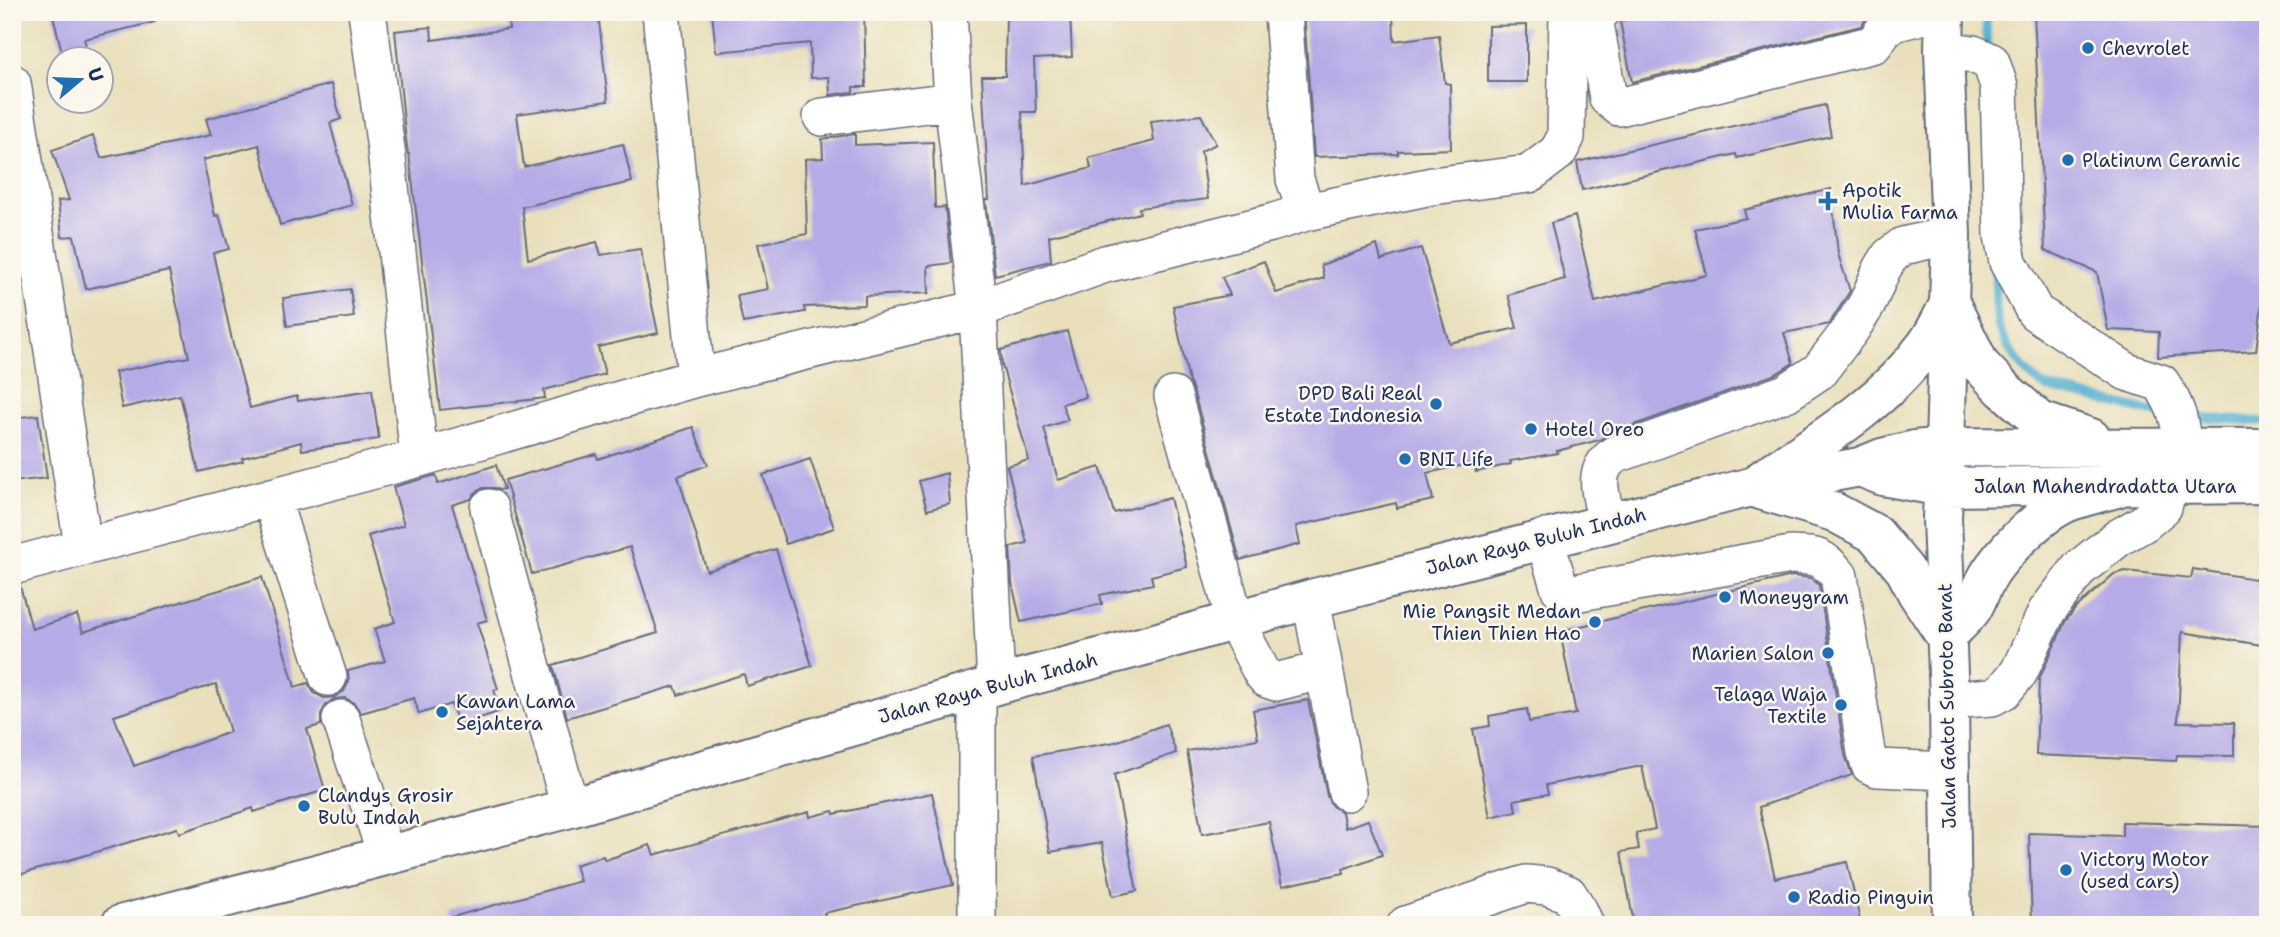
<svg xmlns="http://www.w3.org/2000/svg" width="2280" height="937" viewBox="0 0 2280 937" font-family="'Shantell Sans',sans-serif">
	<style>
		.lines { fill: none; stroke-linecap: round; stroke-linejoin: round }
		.stream { stroke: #52afd0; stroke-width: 9 }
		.building { fill: #b5ace7; fill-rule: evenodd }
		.minor-casing { stroke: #636d7f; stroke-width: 40 }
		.major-casing { stroke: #636d7f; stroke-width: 42 }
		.highway-casing { stroke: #636d7f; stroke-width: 42 }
		.minor { stroke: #fff; stroke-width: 37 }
		.major { stroke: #fff; stroke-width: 38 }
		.highway { stroke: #fff; stroke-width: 38 }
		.poi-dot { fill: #1f6fb2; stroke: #fbf7ec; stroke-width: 2.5 }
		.labels { text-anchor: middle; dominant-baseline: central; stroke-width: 5; stroke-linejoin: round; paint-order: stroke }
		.poi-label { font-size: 19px; fill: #1b2f5e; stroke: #fbf7ec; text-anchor: start }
		.street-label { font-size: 19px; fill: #1b2f5e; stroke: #fbf7ec }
	</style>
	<rect width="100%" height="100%" fill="#fbf7ec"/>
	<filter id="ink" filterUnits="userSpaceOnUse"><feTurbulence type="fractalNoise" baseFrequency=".0143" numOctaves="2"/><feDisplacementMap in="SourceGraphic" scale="14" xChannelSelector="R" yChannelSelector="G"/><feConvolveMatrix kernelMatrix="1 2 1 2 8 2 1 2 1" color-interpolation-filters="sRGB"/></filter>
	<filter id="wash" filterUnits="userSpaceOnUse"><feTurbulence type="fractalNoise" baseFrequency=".00686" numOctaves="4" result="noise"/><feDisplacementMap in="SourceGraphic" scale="28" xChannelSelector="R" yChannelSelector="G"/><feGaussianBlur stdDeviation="1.57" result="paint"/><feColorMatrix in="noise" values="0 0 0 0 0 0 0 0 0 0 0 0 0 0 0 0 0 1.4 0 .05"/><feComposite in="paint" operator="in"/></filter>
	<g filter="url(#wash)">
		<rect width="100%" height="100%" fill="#e9dfbb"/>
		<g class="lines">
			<path class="stream" d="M1986 12 1987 52
				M1995 268C1996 283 1995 316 1999 328 2008 350 2026 376 2046 387L2168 416
				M2186 417 2268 422"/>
		</g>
		<g id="blocks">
			<path class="building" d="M52 12H154L155 22 84 39 90 60H64Z
				M507 12H598L608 101 517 114 524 167 623 144 632 182 522 207 528 259 597 242 601 255 640 249 658 333 598 347 605 374 544 390 545 398 440 410 409 154H408L405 131 395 31 431 27 432 40 509 29Z
				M712 12H864L866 87H853V92L830 95 829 77 811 78 810 43 716 52Z
				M1006 12H1070L1072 57 1034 59 1036 112H1022L1025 186 1091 168 1089 158 1154 141 1151 121 1201 115 1216 144 1201 151 1208 199 1139 208 1140 213 1049 236 1051 261 995 275 986 200H989L982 76H1005Z
				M1304 12H1393L1394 41 1439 35 1445 83 1450 84 1451 149 1398 151V154L1314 157Z
				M1662 12H1867L1868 16 1861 26 1632 82 1620 21Z
				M2034 12H2268V256L2256 351 2158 357 2159 332 2108 330 2097 272 2045 250Z
				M1527 25V82H1488V26Z
				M331 84 341 119 330 123 352 205 280 225 259 145 203 160 215 216 219 215 229 249 213 253 233 345 250 408 297 396 298 401 372 390 379 439 302 450 301 442 242 458 243 461 199 472 180 395 122 408 115 372 189 357 169 271 86 289 74 236 62 237 58 201 69 200 52 150 93 136 101 158 211 135 206 119Z
				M1825 105 1831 136 1737 158 1736 154 1582 190 1577 162Z
				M855 134V145L933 142 935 208 945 207 951 263 928 266 929 293 865 296V305L804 307 805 312 743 323 737 295 768 289 758 244 807 234 805 159 823 158 822 139Z
				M1831 189 1838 254 1850 291 1829 324 1784 333 1793 363 1776 374 1607 435 1599 440 1557 451 1558 453 1510 461 1511 464 1476 472 1474 463 1427 473 1433 500 1397 508 1396 503 1296 526 1300 544 1240 560 1193 390 1189 382 1173 306 1230 295 1222 277 1264 261 1276 293 1324 278 1321 265 1377 245 1381 260 1421 248 1449 343 1517 328 1508 295 1565 279 1551 223 1575 216 1595 302 1707 275 1695 229 1746 218 1744 210Z
				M350 289 354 317 287 326 283 298Z
				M1067 331 1086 397 1062 404 1068 420 1044 428 1058 480 1100 467 1114 513 1170 498 1187 567 1151 576 1153 584 1100 595 1102 604 1021 622 1012 583 1010 547 1027 543 1007 466 1029 460 1002 365 1001 350Z
				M38 415 47 478 12 482V418Z
				M693 427 708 465 678 476 707 571 776 549 812 666 747 686 744 674 678 695 675 686 567 718 553 665 658 633 630 547 532 574 505 480 596 454 598 459Z
				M810 459 834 528 786 544 763 475Z
				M496 465 504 489 499 490 494 488H483L475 493 471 499 452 505 487 620 477 623 498 689 494 690 501 711 459 725 451 704 419 714 414 698 361 713 354 703 345 698 334 699 326 705 321 714V725L307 729 325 790 254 812 253 808 179 833 177 828 12 877V586H20L32 629 77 615 83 632 262 577 295 687 308 683 314 693 324 698 334 697 344 691 349 681 348 671 385 661 374 629 395 622 368 536 404 525 393 487 436 475 438 484ZM216 684 230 732 134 766 114 716Z
				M947 473 950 504 927 510 919 481Z
				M2193 569 2268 581V646L2182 632 2178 722 2234 723V756L2177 755 2176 761 2036 755 2039 679 2065 622 2076 608 2114 574 2125 571 2191 578Z
				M1792 576 1811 578 1819 585 1845 755 1852 775 1759 807 1775 878 1847 862 1861 925H1634L1621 852 1639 849 1636 833 1655 829 1642 766 1546 785 1548 794 1514 800 1516 811 1490 817 1473 729 1490 726 1489 716 1527 709 1529 722 1576 714 1560 631Z
				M1308 700 1327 796 1332 806 1342 812 1345 828 1368 820 1382 855 1343 869 1344 873 1282 886 1269 822 1202 834 1187 751 1258 739 1253 710Z
				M1166 724 1176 753 1114 775 1137 891 1113 896 1102 843 1050 852 1033 756 1115 742Z
				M932 793 953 885 824 913 827 925H453L452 917 580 881 575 865 603 856 605 860 650 845 654 855 809 812 810 817 833 811 834 814Z
				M2122 822 2268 826V925H2032L2029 833 2122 836Z"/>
		</g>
	</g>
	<g filter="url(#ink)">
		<use href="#blocks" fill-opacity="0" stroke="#636d7f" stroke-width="2"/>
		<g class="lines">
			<g class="minor-casing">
				<path id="minor" d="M367 12 386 149 419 458
					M661 12 696 378
					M948 12 953 101 978 309 996 685
					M1283 12 1295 179 1306 212 1432 186 1529 174 1558 152 1566 137 1568 12
					M1601 12 1594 18 1608 98 1619 107 1874 44 1885 28 1897 22 1936 12
					M1944 50 1973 54 1991 62 1999 86 2003 235 2008 262 2035 312 2127 372 2161 383C2176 406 2181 421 2182 448
					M12 83 83 546
					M822 117 953 101
					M1173 396 1235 620 1262 673 1267 679 1276 682 1324 670
					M271 497 328 677
					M489 508 570 808
					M1607 522C1602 497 1590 472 1614 455L1786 393 1819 371 1851 329 1867 304 1882 269 1890 256 1903 246 1951 235
					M1544 538 1560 589 1568 594 1791 555C1817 556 1822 555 1839 576L1866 752 1870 765 1877 768 1949 771
					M12 566 419 458 696 378 978 309 1105 264 1271 223 1306 212
					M1311 599 1347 792
					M977 690V925
					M1949 700 1992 697 2003 691 2019 672 2047 611 2080 568 2118 538 2144 523 2163 507 2169 485
					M341 719 386 854
					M1406 925 1526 884 1547 886 1568 894 1579 911 1585 925"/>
			</g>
			<g class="major-casing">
				<path id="major" d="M1945 447 1951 235 1944 50 1945 12"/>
			</g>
			<g class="highway-casing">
				<path id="highway" d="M1950 303 1980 365 2003 389 2040 421 2091 438
					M1945 447 1942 518 1949 700 1952 925
					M1860 467 1883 476 1943 487 2268 484
					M1764 478C1823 439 1883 403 1926 345 1935 333 1942 317 1950 303
					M1757 489 1834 512 1875 534 1905 570 1917 593 1946 637C1954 628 1965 619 1972 609 1980 596 1983 581 1994 567 2011 544 2044 511 2071 501 2088 495 2106 491 2123 486
					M120 925 570 808 996 685 1144 646 1311 599 1751 487 1860 467 1882 458 1915 450 1945 447 2268 448"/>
			</g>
			<use href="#minor" class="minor"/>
			<use href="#major" class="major"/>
			<use href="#highway" class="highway"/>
		</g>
	</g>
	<g class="poi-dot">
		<circle cx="2088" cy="48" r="7"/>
		<circle cx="2068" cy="160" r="7"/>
		<path d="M1824.5 190.5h7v7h7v7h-7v7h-7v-7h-7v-7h7z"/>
		<circle cx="1436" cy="404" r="7"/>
		<circle cx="1531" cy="429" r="7"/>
		<circle cx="1405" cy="459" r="7"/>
		<circle cx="1725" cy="597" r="7"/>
		<circle cx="1595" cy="622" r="7"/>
		<circle cx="1828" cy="653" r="7"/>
		<circle cx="1841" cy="705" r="7"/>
		<circle cx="442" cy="712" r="7"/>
		<circle cx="304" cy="806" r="7"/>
		<circle cx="2066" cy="870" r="7"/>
		<circle cx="1794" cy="897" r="7"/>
	</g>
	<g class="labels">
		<g class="poi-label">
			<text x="2102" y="48">Chevrolet</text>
			<text x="2082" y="160">Platinum Ceramic</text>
			<text x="1842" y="190">Apotik<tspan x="1842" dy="22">Mulia Farma</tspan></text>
			<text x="1422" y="393" text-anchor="end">DPD Bali Real<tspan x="1422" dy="22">Estate Indonesia</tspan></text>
			<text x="1545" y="429">Hotel Oreo</text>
			<text x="1419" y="459">BNI Life</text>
			<text x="1739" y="597">Moneygram</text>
			<text x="1581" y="611" text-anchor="end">Mie Pangsit Medan<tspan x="1581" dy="22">Thien Thien Hao</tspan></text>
			<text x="1814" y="653" text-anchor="end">Marien Salon</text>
			<text x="1827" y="694" text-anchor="end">Telaga Waja<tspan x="1827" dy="22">Textile</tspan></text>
			<text x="456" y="701">Kawan Lama<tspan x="456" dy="22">Sejahtera</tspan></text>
			<text x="318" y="795">Clandys Grosir<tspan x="318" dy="22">Bulu Indah</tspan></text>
			<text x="2080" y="859">Victory Motor<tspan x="2080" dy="22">(used cars)</tspan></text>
			<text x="1808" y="897">Radio Pinguin</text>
		</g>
		<g class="street-label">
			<text x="2105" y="486">Jalan Mahendradatta Utara</text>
			<text transform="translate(1536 541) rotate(-14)">Jalan Raya Buluh Indah</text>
			<text transform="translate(988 688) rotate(-15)">Jalan Raya Buluh Indah</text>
			<text transform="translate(1947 706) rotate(-91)">Jalan Gatot Subroto Barat</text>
		</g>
	</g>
	<rect width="2280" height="937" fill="none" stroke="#fbf7ec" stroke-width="42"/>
	<g transform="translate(80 80) rotate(71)"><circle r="33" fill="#fbf7ec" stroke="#a1a7b3" stroke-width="2"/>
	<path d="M0-5L12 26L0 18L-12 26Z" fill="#1f6fb2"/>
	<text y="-10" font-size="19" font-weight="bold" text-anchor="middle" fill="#1b2f5e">U</text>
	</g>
</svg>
